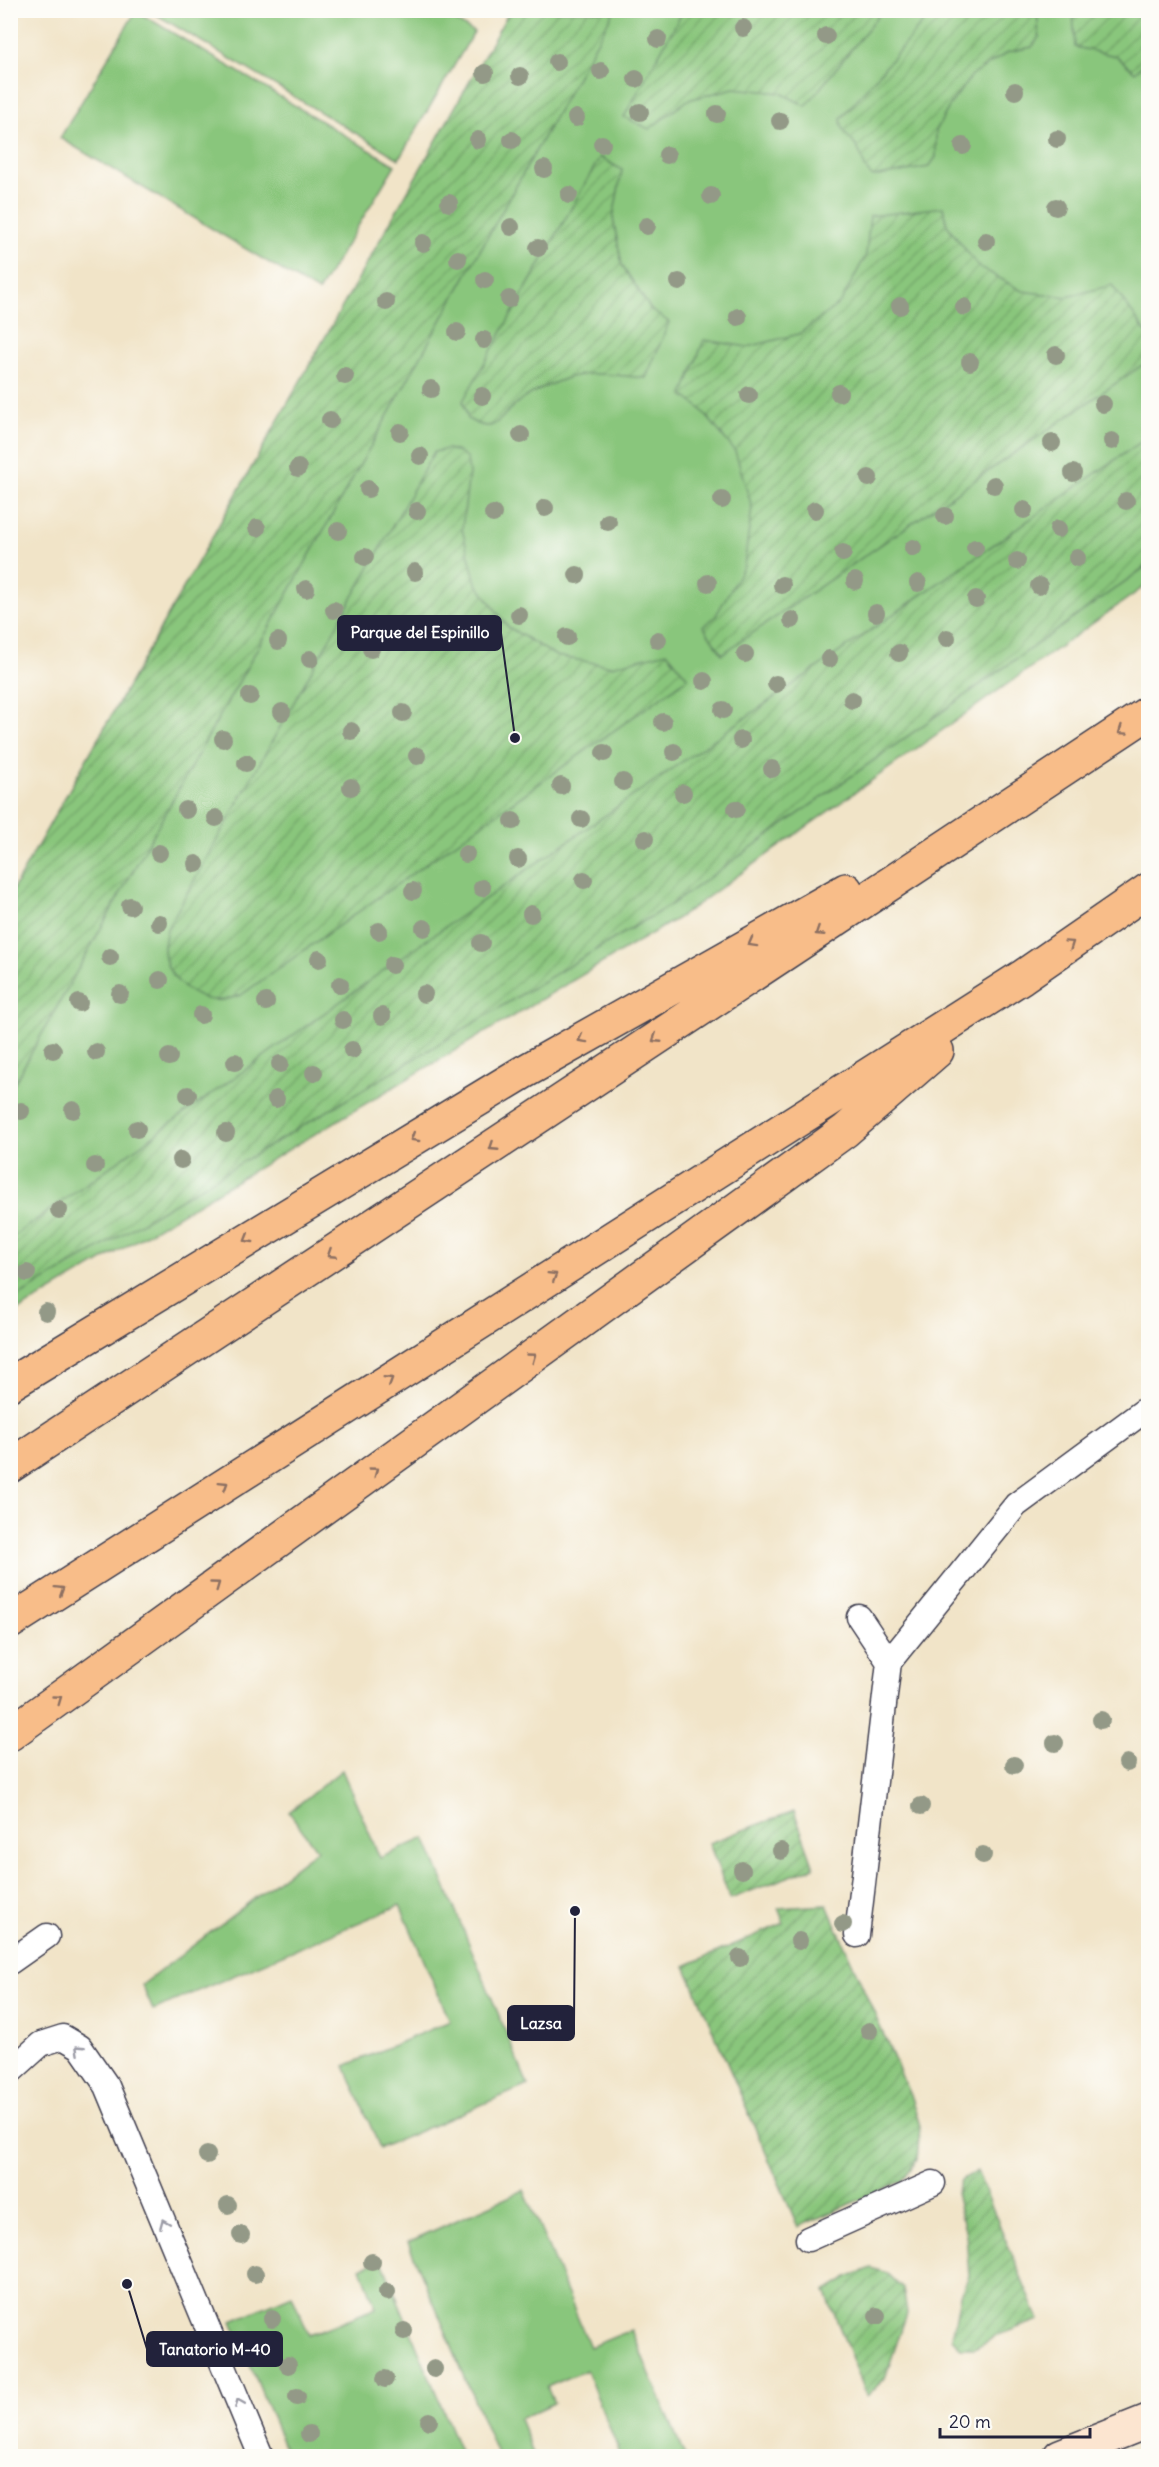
<svg xmlns="http://www.w3.org/2000/svg" width="1159" height="2467" viewBox="0 0 1159 2467" font-family="Delius,sans-serif">
	<style>
		.green { fill: #89c67c; stroke: #56745c; stroke-width: 1.5 }
		.garden { fill: url(#garden-furrows); stroke: #56745c; stroke-width: 1.5 }
		.lines { fill: none; stroke-linecap: round; stroke-linejoin: round }
		.service-casing { stroke: #413f50; stroke-width: 27 }
		.secondary-casing { stroke: #413f50; stroke-width: 36 }
		.motorway-casing { stroke: #413f50; stroke-width: 36 }
		.service { stroke: #fff; stroke-width: 24 }
		.secondary { stroke: #fce5d0; stroke-width: 33 }
		.motorway { stroke: #f8bd89; stroke-width: 33 }
		.tree { fill: #939987 }
		.oneway { stroke: #8d7062 }
		.oneway2 { stroke: #9c9ca7 }
		.leader { fill: none; stroke: #22223b; stroke-width: 2 }
		.callout-dot { fill: #22223b; stroke: #fdfcf7; stroke-width: 2 }
		.callout { fill: #22223b; stroke: #22223b; stroke-width: 2 }
		.callout-label { font-size: 16px; text-anchor: middle; font-weight: bold; fill: #fff }
	</style>
	<defs>
		<pattern id="garden-furrows" width="10" height="10" patternUnits="userSpaceOnUse" patternTransform="scale(1.5)"><rect width="10" height="10" fill="#89c67c"/><path d="M-1 1l2-2M0 10L10 0M9 11l2-2" fill="none" stroke="#70a067"/></pattern>
	</defs>
	<rect width="100%" height="100%" fill="#fdfcf7"/>
	<filter id="ink" filterUnits="userSpaceOnUse"><feTurbulence type="fractalNoise" baseFrequency=".0167" numOctaves="2"/><feDisplacementMap in="SourceGraphic" scale="12" xChannelSelector="R" yChannelSelector="G"/><feConvolveMatrix kernelMatrix="1 2 1 2 8 2 1 2 1" color-interpolation-filters="sRGB"/></filter>
	<filter id="wash" filterUnits="userSpaceOnUse"><feTurbulence type="fractalNoise" baseFrequency=".008" numOctaves="4" result="noise"/><feDisplacementMap in="SourceGraphic" scale="24" xChannelSelector="R" yChannelSelector="G"/><feGaussianBlur stdDeviation="1.35" result="paint"/><feColorMatrix in="noise" values="0 0 0 0 0 0 0 0 0 0 0 0 0 0 0 0 0 1.4 0 .05"/><feComposite in="paint" operator="in"/></filter>
	<g filter="url(#wash)">
		<rect width="100%" height="100%" fill="#f1e4c8"/>
		<path class="green" d="M136 11 395 165 318 292 60 138Z
			M150 11H439L474 32 399 159Z
			M510 11H1148V584L681 916 11 1315V893Z
			M342 1770 380 1858 425 1838 528 2085 380 2148 345 2066 450 2021 400 1905 153 2010 142 1985 317 1850 289 1812Z
			M524 2190 590 2347 631 2330 685 2456H621L586 2370 547 2387 554 2403 519 2419 534 2456H498L408 2242Z
			M381 2259 462 2456H288L232 2321 292 2295 309 2335 376 2308 361 2268Z"/>
		<path class="garden" d="M510 10 614 11 11 1089V893Z
			M683 11V10L882 11 806 106 781 93 734 88 688 100 649 129 624 117Z
			M933 11H1037L1039 37 1032 47 1008 52 972 75 950 105 936 131V157L929 167 873 177C862 168 865 163 859 151 852 137 842 137 841 118Z
			M1073 11H1148V60L1135 72 1116 56 1075 47Z
			M600 157 622 170 613 218 622 265 651 310 669 322 646 378C621 376 592 370 567 378 551 384 530 393 517 403 497 419 497 436 468 419L463 401Z
			M943 207 947 225 978 266 1022 291 1067 297 1112 285 1148 335V361L722 654 703 626 715 617 744 566 752 507 735 451 700 408 683 395 704 340 748 347 799 334 841 302 866 255 870 216Z
			M1148 437V565L672 904 11 1301V1238L412 950Z
			M448 449 458 452 467 459 469 473 462 529 476 583 508 627 556 656 611 666 667 652 688 678 241 995C235 997 229 999 223 1000 194 1003 164 977 164 948 164 942 166 935 167 929L434 452Z
			M794 1811 814 1867 730 1899 709 1843Z
			M827 1905 912 2100 920 2126 917 2160 902 2181 798 2227 685 1966 784 1923 778 1908Z
			M977 2171 1039 2320 1001 2334 974 2348H961L952 2338 960 2295 969 2276 966 2235 956 2193 961 2180Z
			M871 2268 887 2273 903 2288 907 2313 885 2378 867 2396 825 2291 850 2276Z"/>
	</g>
	<g filter="url(#ink)">
		<g class="lines">
			<g class="service-casing">
				<path id="service" d="M889 1662 1016 1505 1148 1408
					M857 1935 889 1662 859 1617
					M10 1962 47 1936
					M10 2072 41 2044 63 2037 80 2047 107 2086 261 2456
					M808 2239 933 2183"/>
			</g>
			<g class="secondary-casing">
				<path id="secondary" d="M1060 2456 1148 2421"/>
			</g>
			<g class="motorway-casing">
				<path id="motorway" d="M10 1384 522 1073 846 890
					M10 1466 1148 713
					M10 1622 1022 977 1148 890
					M10 1734 845 1131 937 1051"/>
			</g>
			<use href="#service" class="service"/>
			<use href="#secondary" class="secondary"/>
			<use href="#motorway" class="motorway"/>
		</g>
		<g class="tree">
			<circle cx="743" cy="28" r="9"/>
			<circle cx="826" cy="36" r="9"/>
			<circle cx="658" cy="39" r="9"/>
			<circle cx="557" cy="62" r="9"/>
			<circle cx="601" cy="71" r="9"/>
			<circle cx="485" cy="73" r="9"/>
			<circle cx="520" cy="76" r="9"/>
			<circle cx="636" cy="79" r="9"/>
			<circle cx="1015" cy="91" r="9"/>
			<circle cx="640" cy="112" r="9"/>
			<circle cx="717" cy="114" r="9"/>
			<circle cx="576" cy="118" r="9"/>
			<circle cx="780" cy="121" r="9"/>
			<circle cx="1057" cy="139" r="9"/>
			<circle cx="478" cy="140" r="9"/>
			<circle cx="512" cy="140" r="9"/>
			<circle cx="602" cy="144" r="9"/>
			<circle cx="963" cy="146" r="9"/>
			<circle cx="667" cy="155" r="9"/>
			<circle cx="544" cy="169" r="9"/>
			<circle cx="569" cy="195" r="9"/>
			<circle cx="711" cy="196" r="9"/>
			<circle cx="449" cy="203" r="9"/>
			<circle cx="1056" cy="207" r="9"/>
			<circle cx="647" cy="226" r="9"/>
			<circle cx="511" cy="227" r="9"/>
			<circle cx="986" cy="241" r="9"/>
			<circle cx="423" cy="243" r="9"/>
			<circle cx="538" cy="248" r="9"/>
			<circle cx="458" cy="259" r="9"/>
			<circle cx="485" cy="280" r="9"/>
			<circle cx="679" cy="282" r="9"/>
			<circle cx="509" cy="299" r="9"/>
			<circle cx="386" cy="302" r="9"/>
			<circle cx="900" cy="306" r="9"/>
			<circle cx="964" cy="307" r="9"/>
			<circle cx="738" cy="317" r="9"/>
			<circle cx="457" cy="332" r="9"/>
			<circle cx="484" cy="340" r="9"/>
			<circle cx="1056" cy="355" r="9"/>
			<circle cx="970" cy="362" r="9"/>
			<circle cx="345" cy="376" r="9"/>
			<circle cx="431" cy="389" r="9"/>
			<circle cx="839" cy="393" r="9"/>
			<circle cx="749" cy="395" r="9"/>
			<circle cx="482" cy="396" r="9"/>
			<circle cx="1103" cy="404" r="9"/>
			<circle cx="330" cy="420" r="9"/>
			<circle cx="400" cy="432" r="9"/>
			<circle cx="521" cy="435" r="9"/>
			<circle cx="1112" cy="441" r="9"/>
			<circle cx="1052" cy="443" r="9"/>
			<circle cx="420" cy="456" r="9"/>
			<circle cx="298" cy="468" r="9"/>
			<circle cx="1073" cy="473" r="9"/>
			<circle cx="869" cy="478" r="9"/>
			<circle cx="994" cy="485" r="9"/>
			<circle cx="368" cy="489" r="9"/>
			<circle cx="722" cy="500" r="9"/>
			<circle cx="1126" cy="501" r="9"/>
			<circle cx="545" cy="508" r="9"/>
			<circle cx="815" cy="510" r="9"/>
			<circle cx="1024" cy="510" r="9"/>
			<circle cx="417" cy="511" r="9"/>
			<circle cx="493" cy="514" r="9"/>
			<circle cx="945" cy="516" r="9"/>
			<circle cx="608" cy="522" r="9"/>
			<circle cx="257" cy="528" r="9"/>
			<circle cx="1058" cy="529" r="9"/>
			<circle cx="338" cy="531" r="9"/>
			<circle cx="913" cy="548" r="9"/>
			<circle cx="975" cy="548" r="9"/>
			<circle cx="843" cy="553" r="9"/>
			<circle cx="365" cy="557" r="9"/>
			<circle cx="1077" cy="558" r="9"/>
			<circle cx="1017" cy="561" r="9"/>
			<circle cx="415" cy="572" r="9"/>
			<circle cx="577" cy="575" r="9"/>
			<circle cx="855" cy="581" r="9"/>
			<circle cx="708" cy="583" r="9"/>
			<circle cx="918" cy="583" r="9"/>
			<circle cx="782" cy="585" r="9"/>
			<circle cx="1039" cy="586" r="9"/>
			<circle cx="306" cy="589" r="9"/>
			<circle cx="976" cy="599" r="9"/>
			<circle cx="334" cy="610" r="9"/>
			<circle cx="876" cy="613" r="9"/>
			<circle cx="519" cy="615" r="9"/>
			<circle cx="792" cy="620" r="9"/>
			<circle cx="567" cy="637" r="9"/>
			<circle cx="947" cy="638" r="9"/>
			<circle cx="658" cy="640" r="9"/>
			<circle cx="278" cy="641" r="9"/>
			<circle cx="371" cy="649" r="9"/>
			<circle cx="899" cy="653" r="9"/>
			<circle cx="745" cy="654" r="9"/>
			<circle cx="310" cy="659" r="9"/>
			<circle cx="829" cy="659" r="9"/>
			<circle cx="704" cy="681" r="9"/>
			<circle cx="776" cy="684" r="9"/>
			<circle cx="250" cy="696" r="9"/>
			<circle cx="852" cy="700" r="9"/>
			<circle cx="723" cy="710" r="9"/>
			<circle cx="282" cy="712" r="9"/>
			<circle cx="403" cy="713" r="9"/>
			<circle cx="663" cy="722" r="9"/>
			<circle cx="351" cy="731" r="9"/>
			<circle cx="223" cy="739" r="9"/>
			<circle cx="741" cy="740" r="9"/>
			<circle cx="674" cy="752" r="9"/>
			<circle cx="604" cy="753" r="9"/>
			<circle cx="417" cy="756" r="9"/>
			<circle cx="246" cy="763" r="9"/>
			<circle cx="772" cy="769" r="9"/>
			<circle cx="623" cy="782" r="9"/>
			<circle cx="561" cy="786" r="9"/>
			<circle cx="351" cy="787" r="9"/>
			<circle cx="683" cy="793" r="9"/>
			<circle cx="736" cy="809" r="9"/>
			<circle cx="186" cy="810" r="9"/>
			<circle cx="216" cy="818" r="9"/>
			<circle cx="581" cy="819" r="9"/>
			<circle cx="513" cy="821" r="9"/>
			<circle cx="645" cy="839" r="9"/>
			<circle cx="159" cy="853" r="9"/>
			<circle cx="466" cy="854" r="9"/>
			<circle cx="518" cy="859" r="9"/>
			<circle cx="196" cy="864" r="9"/>
			<circle cx="584" cy="880" r="9"/>
			<circle cx="482" cy="888" r="9"/>
			<circle cx="413" cy="891" r="9"/>
			<circle cx="130" cy="906" r="9"/>
			<circle cx="531" cy="914" r="9"/>
			<circle cx="159" cy="923" r="9"/>
			<circle cx="424" cy="928" r="9"/>
			<circle cx="379" cy="931" r="9"/>
			<circle cx="481" cy="943" r="9"/>
			<circle cx="110" cy="957" r="9"/>
			<circle cx="319" cy="959" r="9"/>
			<circle cx="392" cy="965" r="9"/>
			<circle cx="160" cy="980" r="9"/>
			<circle cx="340" cy="985" r="9"/>
			<circle cx="120" cy="994" r="9"/>
			<circle cx="424" cy="994" r="9"/>
			<circle cx="266" cy="1002" r="9"/>
			<circle cx="79" cy="1003" r="9"/>
			<circle cx="201" cy="1015" r="9"/>
			<circle cx="382" cy="1016" r="9"/>
			<circle cx="343" cy="1020" r="9"/>
			<circle cx="53" cy="1050" r="9"/>
			<circle cx="352" cy="1050" r="9"/>
			<circle cx="96" cy="1052" r="9"/>
			<circle cx="169" cy="1057" r="9"/>
			<circle cx="235" cy="1062" r="9"/>
			<circle cx="280" cy="1064" r="9"/>
			<circle cx="314" cy="1073" r="9"/>
			<circle cx="188" cy="1095" r="9"/>
			<circle cx="276" cy="1099" r="9"/>
			<circle cx="73" cy="1110" r="9"/>
			<circle cx="21" cy="1111" r="9"/>
			<circle cx="137" cy="1129" r="9"/>
			<circle cx="226" cy="1133" r="9"/>
			<circle cx="181" cy="1160" r="9"/>
			<circle cx="95" cy="1166" r="9"/>
			<circle cx="59" cy="1210" r="9"/>
			<circle cx="27" cy="1273" r="9"/>
			<circle cx="46" cy="1312" r="9"/>
			<circle cx="1101" cy="1720" r="9"/>
			<circle cx="1055" cy="1743" r="9"/>
			<circle cx="1127" cy="1763" r="9"/>
			<circle cx="1014" cy="1765" r="9"/>
			<circle cx="921" cy="1806" r="9"/>
			<circle cx="781" cy="1851" r="9"/>
			<circle cx="983" cy="1855" r="9"/>
			<circle cx="742" cy="1870" r="9"/>
			<circle cx="843" cy="1924" r="9"/>
			<circle cx="799" cy="1941" r="9"/>
			<circle cx="740" cy="1958" r="9"/>
			<circle cx="869" cy="2031" r="9"/>
			<circle cx="207" cy="2155" r="9"/>
			<circle cx="228" cy="2205" r="9"/>
			<circle cx="241" cy="2235" r="9"/>
			<circle cx="372" cy="2262" r="9"/>
			<circle cx="255" cy="2274" r="9"/>
			<circle cx="387" cy="2292" r="9"/>
			<circle cx="877" cy="2316" r="9"/>
			<circle cx="272" cy="2319" r="9"/>
			<circle cx="404" cy="2331" r="9"/>
			<circle cx="288" cy="2365" r="9"/>
			<circle cx="434" cy="2369" r="9"/>
			<circle cx="385" cy="2379" r="9"/>
			<circle cx="297" cy="2397" r="9"/>
			<circle cx="429" cy="2421" r="9"/>
			<circle cx="309" cy="2434" r="9"/>
		</g>
		<defs><path id="oneway-chevron" d="M-2-3.5L2.5 0L-2 3.5" fill="none" stroke-width="1.6" stroke-linecap="round" stroke-linejoin="round" transform="scale(1.5)"/></defs>
		<g class="oneway">
			<use href="#oneway-chevron" transform="translate(1122 731) rotate(145)"/>
			<use href="#oneway-chevron" transform="translate(819 932) rotate(147)"/>
			<use href="#oneway-chevron" transform="translate(752 943) rotate(151)"/>
			<use href="#oneway-chevron" transform="translate(1070 944) rotate(-35)"/>
			<use href="#oneway-chevron" transform="translate(582 1039) rotate(151)"/>
			<use href="#oneway-chevron" transform="translate(656 1039) rotate(147)"/>
			<use href="#oneway-chevron" transform="translate(414 1138) rotate(149)"/>
			<use href="#oneway-chevron" transform="translate(493 1147) rotate(147)"/>
			<use href="#oneway-chevron" transform="translate(248 1239) rotate(149)"/>
			<use href="#oneway-chevron" transform="translate(331 1254) rotate(147)"/>
			<use href="#oneway-chevron" transform="translate(553 1276) rotate(-32)"/>
			<use href="#oneway-chevron" transform="translate(532 1357) rotate(-36)"/>
			<use href="#oneway-chevron" transform="translate(389 1380) rotate(-32)"/>
			<use href="#oneway-chevron" transform="translate(374 1471) rotate(-36)"/>
			<use href="#oneway-chevron" transform="translate(224 1485) rotate(-32)"/>
			<use href="#oneway-chevron" transform="translate(216 1585) rotate(-36)"/>
			<use href="#oneway-chevron" transform="translate(60 1590) rotate(-32)"/>
			<use href="#oneway-chevron" transform="translate(58 1699) rotate(-36)"/>
		</g>
		<g class="oneway2">
			<use href="#oneway-chevron" transform="translate(79 2049) rotate(-137)"/>
			<use href="#oneway-chevron" transform="translate(164 2223) rotate(-113)"/>
			<use href="#oneway-chevron" transform="translate(239 2403) rotate(-113)"/>
		</g>
	</g>
	<path class="leader" d="M515 738L501 633M575 1911L574 2023M127 2284L147 2349"/>
	<g class="callout-dot">
		<circle cx="515" cy="738" r="6"/>
		<circle cx="575" cy="1911" r="6"/>
		<circle cx="127" cy="2284" r="6"/>
	</g>
	<g class="callout">
		<rect x="338" y="616" width="163" height="34" rx="6"/>
		<rect x="508" y="2006" width="66" height="34" rx="6"/>
		<rect x="147" y="2332" width="135" height="34" rx="6"/>
	</g>
	<g class="callout-label">
		<text x="420" y="638">Parque del Espinillo</text>
		<text x="541" y="2029">Lazsa</text>
		<text x="215" y="2355">Tanatorio M-40</text>
	</g>
	<rect width="1159" height="2467" fill="none" stroke="#fdfcf7" stroke-width="36"/>
	<path d="M940 2428v9h150v-9" fill="none" stroke="#22223b" stroke-width="3"/>
	<text x="949" y="2428" font-size="18" fill="#22223b" stroke="#fdfcf7" stroke-width="4.5" paint-order="stroke">20 m</text>
</svg>
